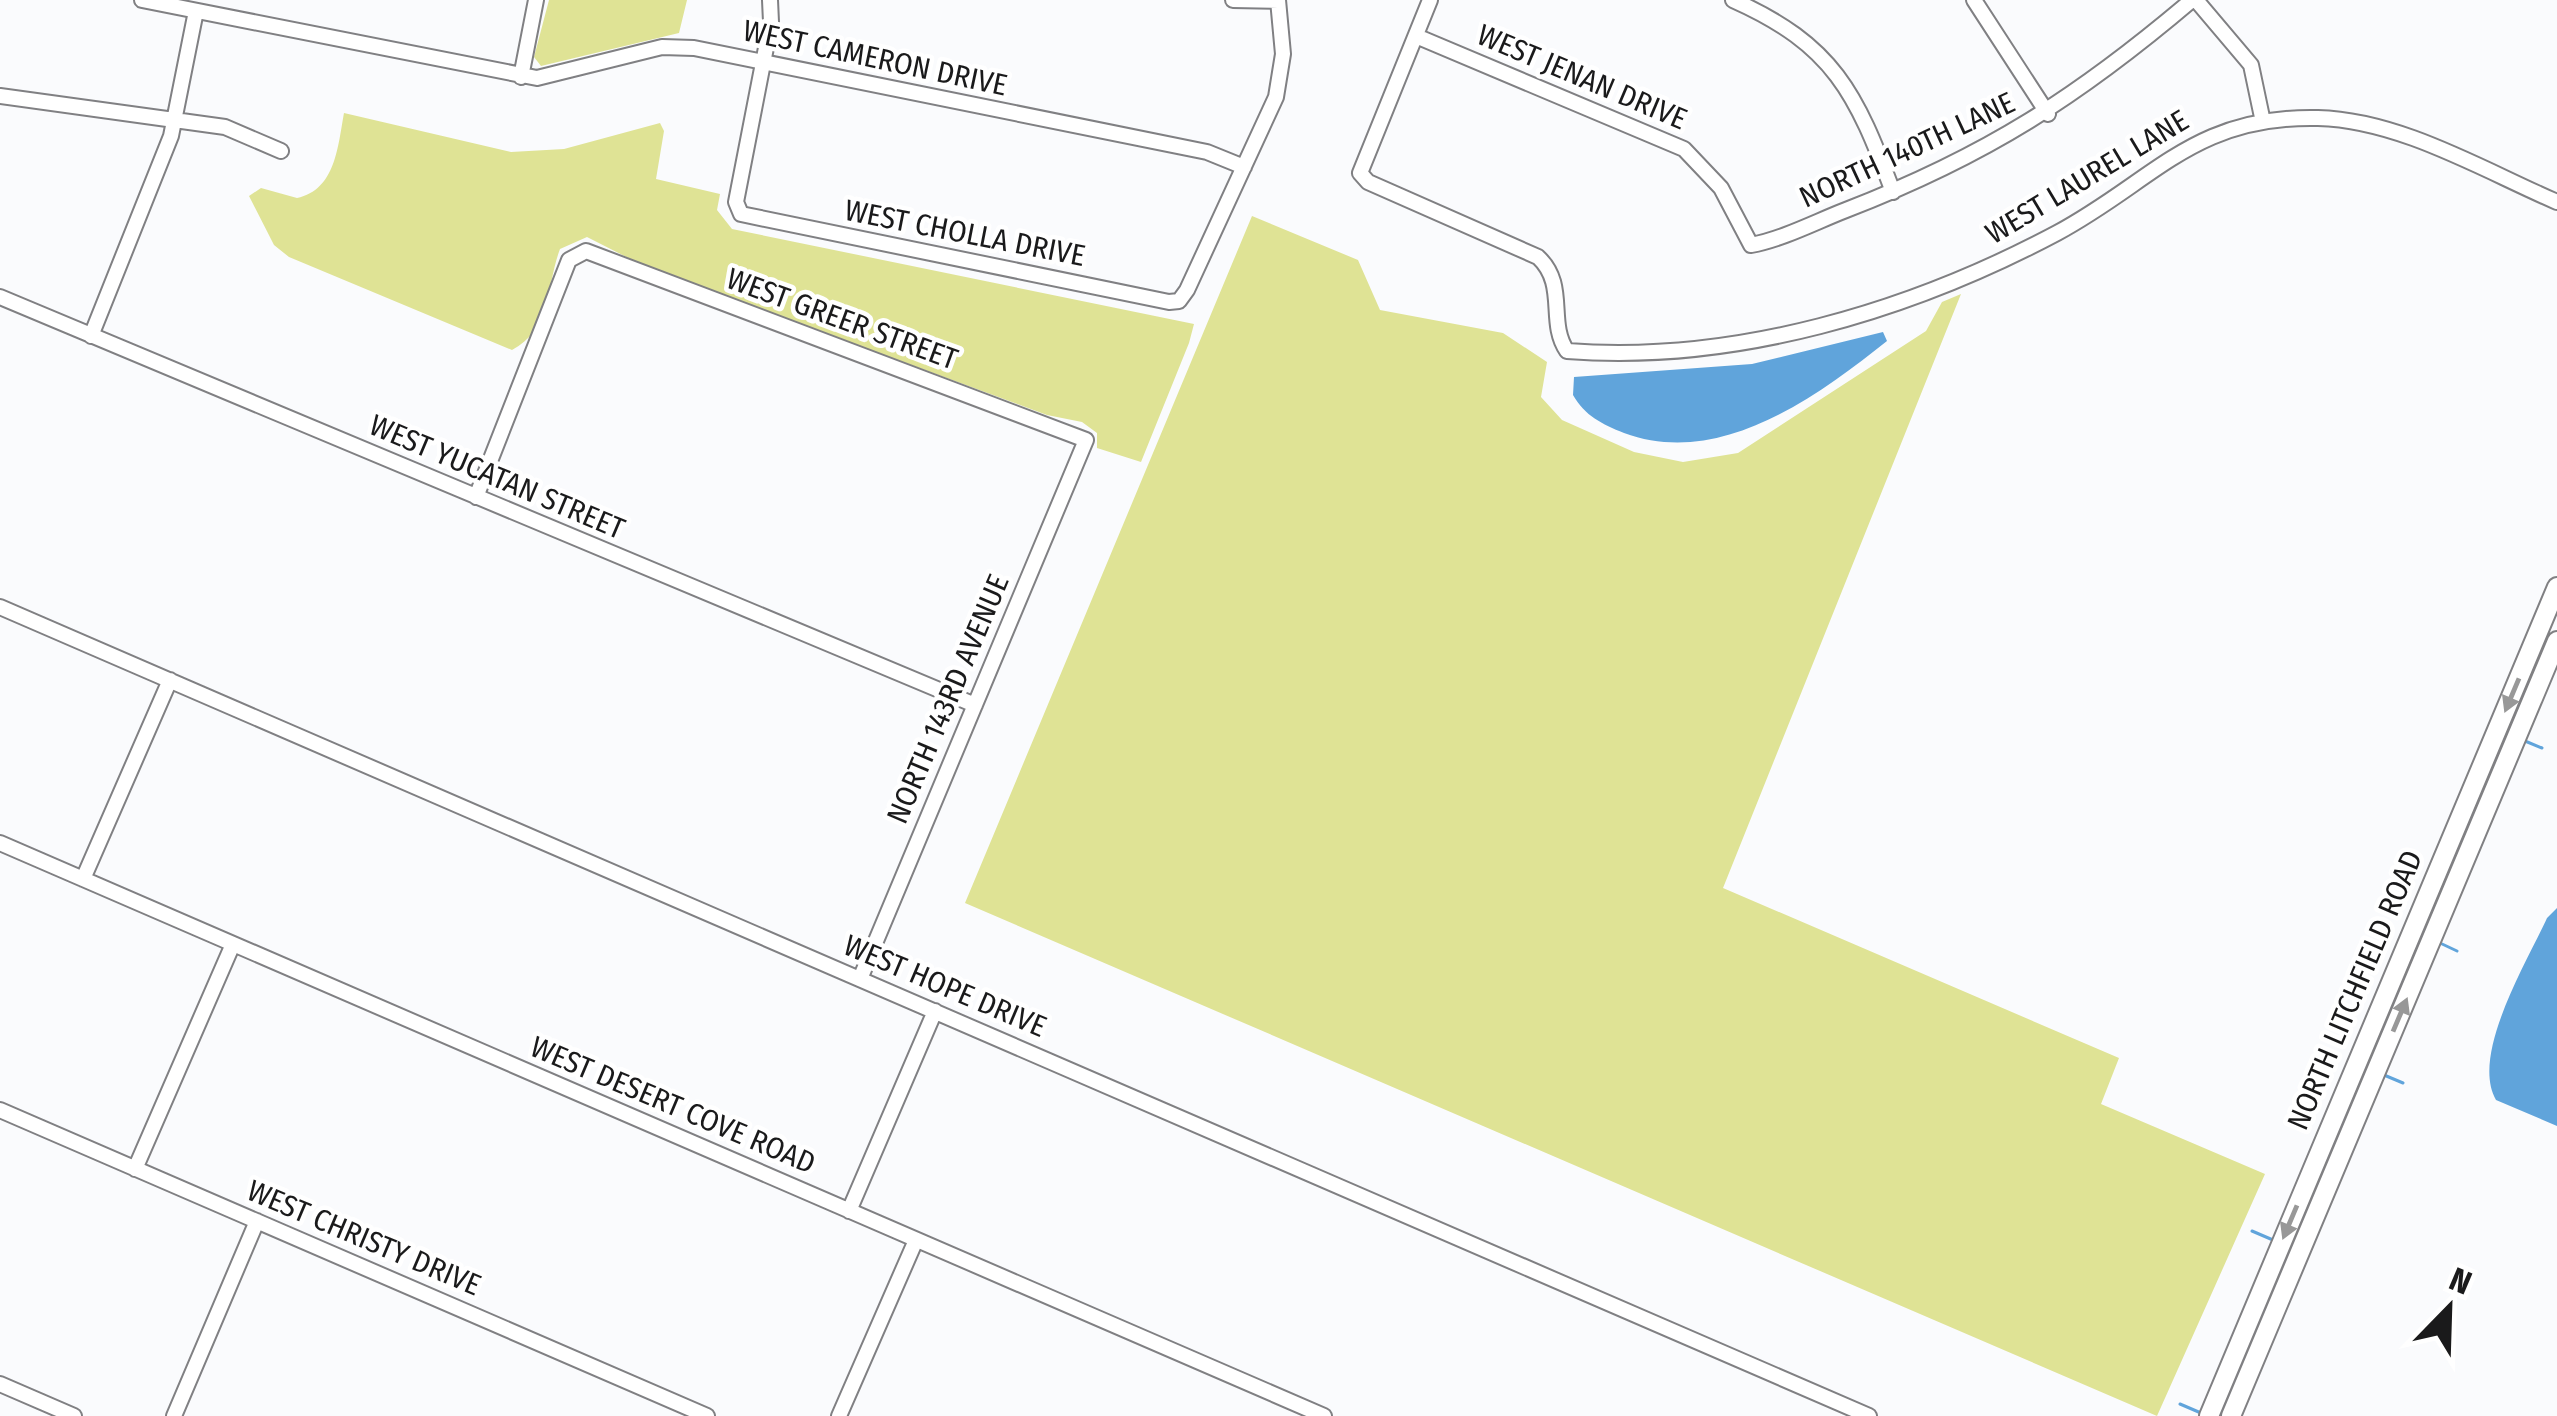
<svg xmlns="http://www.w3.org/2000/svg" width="2557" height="1416" viewBox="0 0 2557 1416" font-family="'Fira Sans Condensed',sans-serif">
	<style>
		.green { fill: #dfe395 }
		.water { fill: #60a4db }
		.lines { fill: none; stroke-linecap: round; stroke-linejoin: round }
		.stream { stroke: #60a4db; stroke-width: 3 }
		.minor-casing { stroke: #808083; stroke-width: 18 }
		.major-casing { stroke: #808083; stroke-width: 22 }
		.minor { stroke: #fff; stroke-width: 14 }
		.major { stroke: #fff; stroke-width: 18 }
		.oneway { fill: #989898 }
		.labels { text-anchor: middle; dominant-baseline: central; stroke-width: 9; stroke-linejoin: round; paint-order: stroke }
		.street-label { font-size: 30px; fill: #1a1a1b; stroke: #fff }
	</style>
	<rect width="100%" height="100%" fill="#fafbfd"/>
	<path class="green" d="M549 0H687L679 33 541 66 534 57Z
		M344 113 511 152 564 149 660 123 664 131 656 179 720 194 717 210 732 229 1194 324 1189 343 1141 462 1097 448V433L1082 422 1047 415 648 268 587 237 560 249C546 286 552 329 512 350L289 257 274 245 249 196 261 188 297 198C336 190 338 145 344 113Z
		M1252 216 1358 260 1380 310 1503 333 1547 362 1541 397 1562 420 1634 452 1683 462 1738 453 1926 331 1942 302 1961 294 1723 888 2119 1058 2101 1104 2265 1174 2157 1416 965 903Z"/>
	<path class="water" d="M1883 332 1887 341C1814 399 1719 468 1624 433 1602 424 1585 416 1573 395L1574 377 1752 364Z
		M2557 908V1126L2496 1100C2470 1055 2527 962 2547 918Z"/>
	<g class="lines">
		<path class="stream" d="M2525 741 2542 748
			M2440 943 2457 951
			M2384 1075 2403 1083
			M2252 1231 2273 1240
			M2180 1404 2201 1413"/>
		<g class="minor-casing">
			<path id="minor" d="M142 0 537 78 662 47 694 48 1207 152 1244 167
				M770 0 771 22 736 202 741 214 1169 302 1179 301 1187 290 1276 97 1283 54 1278 0
				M1233 0 1278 1
				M1430 0 1360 173 1368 182 1538 257C1568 285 1547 322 1567 351 1735 364 1910 311 2057 233 2154 181 2194 115 2318 118 2400 120 2483 170 2557 202
				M1733 0C1834 45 1856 93 1893 192
				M1974 0 2048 114
				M2196 0 2251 65 2263 122
				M1416 36 1684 149 1721 188 1751 245C1783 239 1815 222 1846 210 1986 156 2079 96 2192 0
				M521 77 536 0
				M0 96 225 127 281 151
				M0 297 975 705
				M91 336 171 136 196 11
				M476 497 569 260 586 251 1086 440 860 979
				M0 607 1869 1416
				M0 843 1324 1416
				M83 879 170 680
				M0 1110 707 1416
				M135 1169 233 944
				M849 1211 935 1011
				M0 1384 74 1416
				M174 1416 257 1221
				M839 1416 916 1240"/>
		</g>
		<g class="major-casing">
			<path id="major" d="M2209 1416 2557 587
				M2231 1416 2557 641"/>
		</g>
		<use href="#minor" class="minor"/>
		<use href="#major" class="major"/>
	</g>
	<defs><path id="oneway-solid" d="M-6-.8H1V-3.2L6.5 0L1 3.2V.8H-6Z" transform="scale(3)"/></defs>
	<g class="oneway">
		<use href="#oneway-solid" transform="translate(2512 695) rotate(113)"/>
		<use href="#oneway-solid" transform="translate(2400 1015) rotate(-67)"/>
		<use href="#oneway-solid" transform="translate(2290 1222) rotate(113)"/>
	</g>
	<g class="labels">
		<g class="street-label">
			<text transform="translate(875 58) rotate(12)">WEST CAMERON DRIVE</text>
			<text transform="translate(1582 77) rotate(23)">WEST JENAN DRIVE</text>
			<text transform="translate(1907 150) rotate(-25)">NORTH 140TH LANE</text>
			<text transform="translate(2087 177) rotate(-31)">WEST LAUREL LANE</text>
			<text transform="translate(965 233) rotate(11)">WEST CHOLLA DRIVE</text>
			<text transform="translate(842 319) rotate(20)">WEST GREER STREET</text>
			<text transform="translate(497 477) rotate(23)">WEST YUCATAN STREET</text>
			<text transform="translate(948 699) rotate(-67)">NORTH 143RD AVENUE</text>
			<text transform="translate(945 986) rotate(23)">WEST HOPE DRIVE</text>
			<text transform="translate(2355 990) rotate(-67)">NORTH LITCHFIELD ROAD</text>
			<text transform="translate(673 1105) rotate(23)">WEST DESERT COVE ROAD</text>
			<text transform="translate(364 1238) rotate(23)">WEST CHRISTY DRIVE</text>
		</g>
	</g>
	<g transform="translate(2449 1308) rotate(23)" stroke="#ffffff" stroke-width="9" paint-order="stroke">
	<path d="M0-9L21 45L0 30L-21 45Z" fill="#1a1a1b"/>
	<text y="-18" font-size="33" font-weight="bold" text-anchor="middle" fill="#1a1a1b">N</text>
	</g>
</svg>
